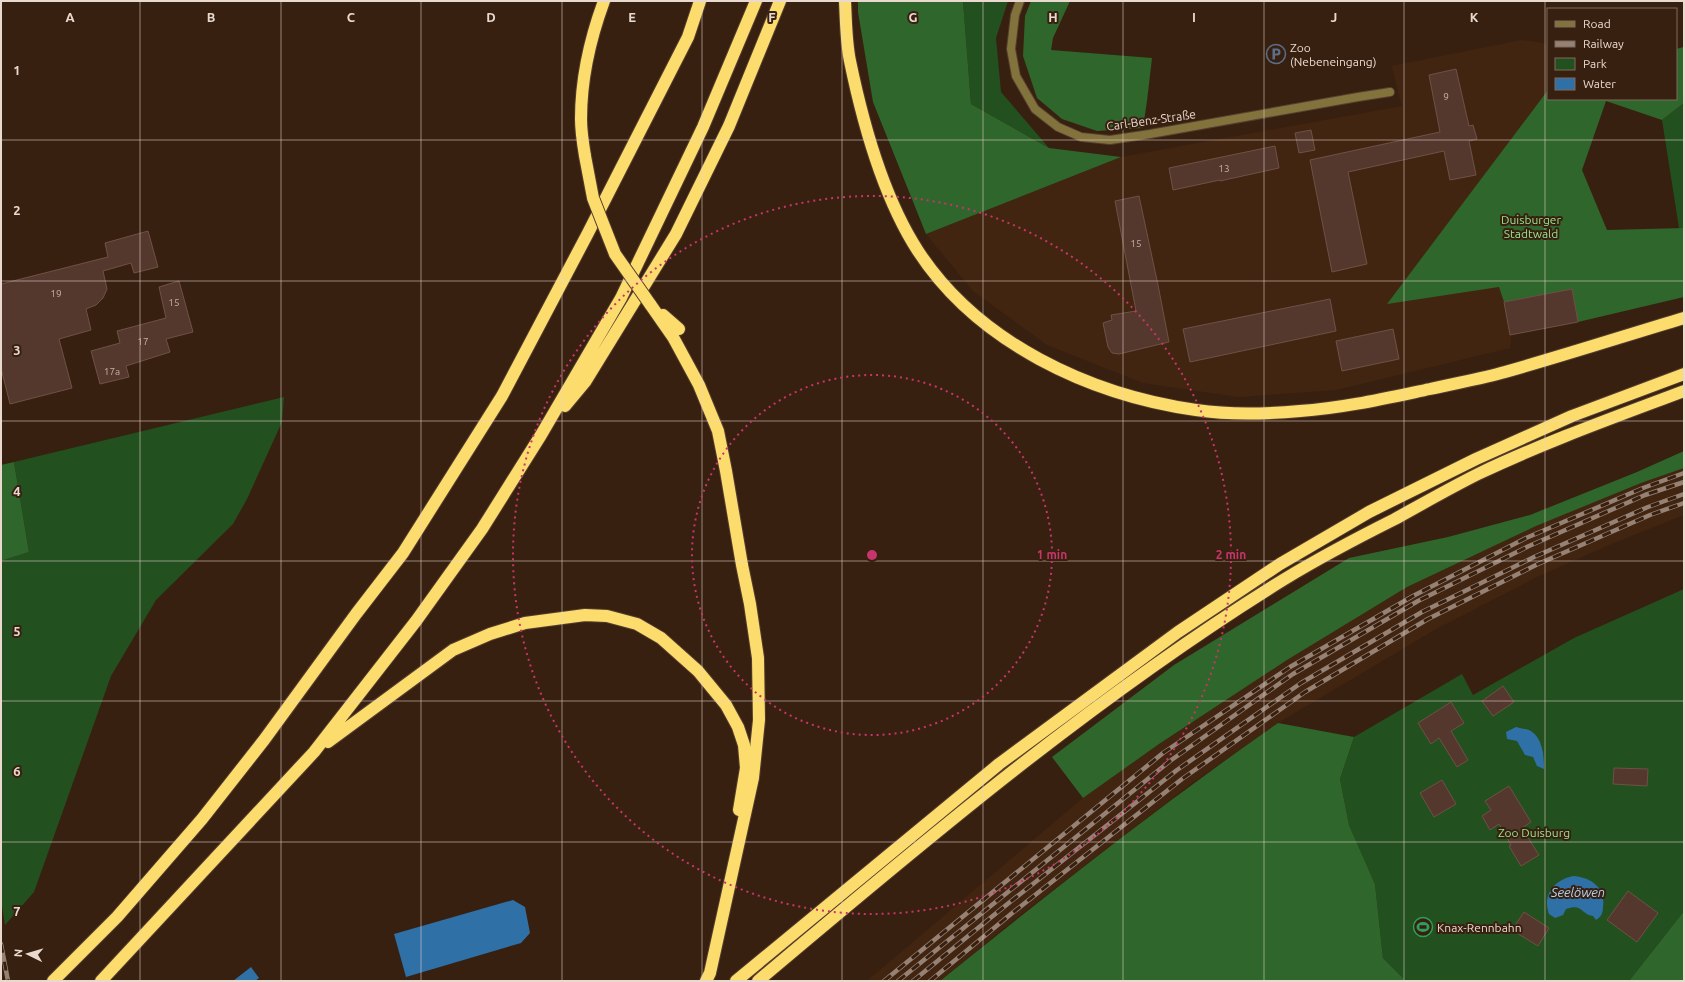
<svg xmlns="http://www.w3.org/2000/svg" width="1685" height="982" viewBox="0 0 1685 982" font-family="Ubuntu,sans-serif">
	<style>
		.built { fill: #422510 }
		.green { fill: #22501f }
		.forest { fill: #2f662b }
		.water { fill: #2f70a6 }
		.building { fill: #55382d; stroke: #6f5145 }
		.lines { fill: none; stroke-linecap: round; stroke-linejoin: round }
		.minor-casing { stroke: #543e2f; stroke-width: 10 }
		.motorway-casing { stroke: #543e2f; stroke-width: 14 }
		.minor { stroke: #82723c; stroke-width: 8 }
		.motorway { stroke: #fddc6e; stroke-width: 12 }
		.rail-casing { stroke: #958275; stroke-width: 4.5 }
		.rail { stroke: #382010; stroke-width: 3; stroke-dasharray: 9; stroke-linecap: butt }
		.motorway-bridge-casing { stroke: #543e2f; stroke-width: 14; stroke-linecap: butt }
		.motorway-bridge { stroke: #fddc6e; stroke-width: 12 }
		.grid { fill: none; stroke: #e9d9cf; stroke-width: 1; stroke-opacity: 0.55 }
		.ring { fill: none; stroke: #c8356c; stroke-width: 2; stroke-dasharray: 2 4 }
		.labels { text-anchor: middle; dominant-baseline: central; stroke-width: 4; stroke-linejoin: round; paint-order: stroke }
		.number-label { font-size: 10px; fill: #c4b1a6 }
		.poi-label { font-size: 12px; fill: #e9d9cf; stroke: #382010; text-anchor: start }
		.street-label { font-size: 12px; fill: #e9d9cf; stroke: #382010 }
		.park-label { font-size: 12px; fill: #96e490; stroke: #382010 }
		.water-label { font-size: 13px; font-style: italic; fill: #b4d5f3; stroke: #382010 }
		.grid-label { font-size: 13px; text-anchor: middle; font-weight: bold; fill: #e9d9cf; stroke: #382010; stroke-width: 4; stroke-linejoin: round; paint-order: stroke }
		.centre { fill: #c8356c; stroke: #382010; stroke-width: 2 }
		.ring-label { font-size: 12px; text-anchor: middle; font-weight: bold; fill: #c8356c; stroke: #382010; stroke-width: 4; stroke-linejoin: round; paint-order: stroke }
	</style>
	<rect width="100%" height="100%" fill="#382010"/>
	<path class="built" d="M1522 40 1548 44V90L1388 303 1499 287 1504 302 1572 289 1578 322 1511 335 1510 348 1336 390 1238 397 1143 383 1047 345 973 291 926 234 1121 157 1402 106 1392 66Z
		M1684 468V515L1609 545 1541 575 1436 629 1278 723 1191 784 1014 920 940 981H867L1083 798 1159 744 1287 660 1407 587 1536 526 1641 483Z"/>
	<path class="green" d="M963 1H1008L996 38 1001 92 1049 148 971 104Z
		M1684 103V228H1679L1662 120Z
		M284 397 282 422 247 499 233 524 156 600 111 676 34 892 5 925 1 900V561L29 552 14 462Z
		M1684 589V911L1629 981H1406L1383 958 1375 884 1349 825 1340 779 1354 737 1462 674 1473 695 1574 638Z"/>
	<path class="forest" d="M858 1H963L971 104 1049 148 1121 157 926 234 873 102 858 12Z
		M1031 1H1070L1053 38 1051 50 1152 58 1147 101 1143 128 1097 131 1062 119 1037 98 1023 56 1025 16Z
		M1684 47V103L1662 120 1606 101 1582 170 1607 230 1684 228V297L1578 322 1572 289 1504 302 1499 287 1387 304 1548 90V99H1676V49Z
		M1684 451V468L1641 483 1536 526 1407 587 1287 660 1159 744 1083 798 1052 757 1174 665 1349 558 1448 537 1530 515 1637 472Z
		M14 462 29 552 1 561V465Z
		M1278 723 1354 737 1340 779 1349 825 1375 884 1383 958 1406 981H940C1050 892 1162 804 1278 723Z
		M1684 911V981H1629Z"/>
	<path class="water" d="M1516 727C1520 728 1525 729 1529 730 1543 737 1544 756 1544 769L1537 766 1533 757 1525 755 1517 741 1507 739 1506 732Z
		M1573 876C1591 877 1606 888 1603 907 1603 913 1601 917 1596 920L1593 916C1581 915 1583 903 1566 909L1563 915 1555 918 1549 914C1542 895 1554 880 1573 876Z
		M513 900 525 907 530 933 521 943 406 977 394 934Z
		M251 967 259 978 255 981H233Z"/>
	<path class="building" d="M1456 69 1469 126 1473 125 1477 139 1469 141 1476 175 1450 180 1444 151 1348 172 1367 264 1332 272 1310 160 1440 132 1429 75Z
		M1311 130 1315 150 1299 153 1295 133Z
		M1275 146 1279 168 1220 181V180L1173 190 1169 168Z
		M1139 196 1158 285 1169 342 1119 354 1112 353 1108 347 1103 323 1112 320 1111 315 1136 311 1115 201Z
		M148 231 158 267 134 273 131 263 103 271 107 289 103 298 96 305 86 309 91 330 59 339 72 388 10 404 1 368V284L108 257 105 243Z
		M179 281 193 332 166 339 170 352 126 366 129 377 100 384 91 351 120 343 117 331 166 318 159 287Z
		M1572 289 1578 322 1510 335 1504 302Z
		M1330 299 1336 331 1190 362 1183 329Z
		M1393 329 1399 359 1342 371 1336 341Z
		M1503 686 1514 702 1493 716 1482 701Z
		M1451 702 1464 723 1451 731 1468 760 1457 767 1439 738 1431 744 1418 723Z
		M1614 768 1648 769 1647 786 1613 784Z
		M1442 780 1456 804 1434 817 1420 793Z
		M1509 786 1531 822 1522 828 1539 855 1521 866 1509 846 1511 845 1499 824 1490 830 1482 816 1491 810 1485 801Z
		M1628 891 1658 913 1637 942 1607 920Z
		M1524 912 1549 928 1538 946 1512 930Z"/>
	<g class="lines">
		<g class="minor-casing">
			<path id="minor" d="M1020 1 1015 15 1011 49 1016 76 1035 109 1058 127 1081 137 1110 140 1150 134 1358 97 1390 92"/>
		</g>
		<g class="motorway-casing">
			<path id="motorway" d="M845 1C846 21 846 42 850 61 863 124 883 197 918 251 978 343 1090 395 1196 410 1230 415 1266 414 1300 411 1344 408 1387 398 1430 389 1455 383 1481 379 1505 372 1565 355 1624 336 1684 318
				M585 156C583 144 581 132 581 119 581 78 590 39 604 1
				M650 304 673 337 699 385 718 431 726 471 742 565 750 604 758 658 759 720 753 778 710 973 706 981
				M663 315 679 329
				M565 406 585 382 676 234 729 126 780 1
				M328 742 453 650 490 634 525 623 585 615 607 616 637 624 661 638 698 671 726 705 738 727 744 745 746 768 739 810
				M53 981 117 917 202 819 264 740 356 614 403 553 502 396 588 233 688 37 700 1
				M101 981 314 752 416 621 482 529 541 435 621 298 703 127 756 1
				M736 981 999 764 1178 632 1280 564 1369 512 1476 459 1572 416 1684 374
				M758 981C925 840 1097 695 1283 580 1319 558 1357 538 1395 519 1422 504 1450 488 1478 474 1545 442 1615 417 1684 391"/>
		</g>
		<use href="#minor" class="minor"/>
		<use href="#motorway" class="motorway"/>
		<g class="rail-casing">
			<path id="rail" d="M1 944 8 981
				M884 981 1163 753 1290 667 1413 596 1526 538 1643 488 1684 473
				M898 981 1170 761 1293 674 1418 601 1529 546 1645 495 1684 482
				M913 981 1005 906 1177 770 1301 683 1422 612 1534 557 1648 507 1684 494
				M930 981 1011 914 1182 779 1305 692 1428 619 1538 564 1650 515 1684 503"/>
		</g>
		<use href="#rail" class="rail"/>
		<g class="motorway-bridge-casing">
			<path id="motorway-bridge" d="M585 156 593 198 615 254 650 304"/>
		</g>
		<use href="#motorway-bridge" class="motorway-bridge"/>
	</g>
	<path class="grid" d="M140 1V981M281 1V981M421 1V981M562 1V981M702 1V981M842 1V981M983 1V981M1123 1V981M1264 1V981M1404 1V981M1545 1V981M1 140H1684M1 281H1684M1 421H1684M1 561H1684M1 701H1684M1 842H1684"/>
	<g class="ring">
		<circle cx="872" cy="555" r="180"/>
		<circle cx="872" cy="555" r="359"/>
	</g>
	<defs>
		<g id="parking-ring" transform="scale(1)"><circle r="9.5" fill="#382010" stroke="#5c6f8a" stroke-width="1.5"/><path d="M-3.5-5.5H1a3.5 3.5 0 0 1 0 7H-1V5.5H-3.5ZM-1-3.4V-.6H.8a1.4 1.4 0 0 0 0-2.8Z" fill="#5c6f8a"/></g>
		<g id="stadium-ring" transform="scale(1)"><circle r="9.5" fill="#382010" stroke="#2e9e5b" stroke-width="1.5"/><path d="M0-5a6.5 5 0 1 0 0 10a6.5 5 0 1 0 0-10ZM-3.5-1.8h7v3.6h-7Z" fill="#2e9e5b"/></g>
	</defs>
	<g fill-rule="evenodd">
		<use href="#parking-ring" x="1276" y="54"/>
		<use href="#stadium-ring" x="1423" y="927"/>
	</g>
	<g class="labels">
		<g class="number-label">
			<text x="1446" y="96">9</text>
			<text x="1224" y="168">13</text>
			<text x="1136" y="243">15</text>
			<text x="56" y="293">19</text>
			<text x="174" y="302">15</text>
			<text x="143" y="341">17</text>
			<text x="112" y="371">17a</text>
		</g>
		<g class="poi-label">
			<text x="1290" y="47">Zoo<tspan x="1290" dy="14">(Nebeneingang)</tspan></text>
			<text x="1437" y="927">Knax-Rennbahn</text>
		</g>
		<g class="street-label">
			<text transform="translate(1151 120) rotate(-8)">Carl-Benz-Straße</text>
		</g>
		<g class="park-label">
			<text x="1531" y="219">Duisburger<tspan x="1531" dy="14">Stadtwald</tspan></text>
			<text x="1534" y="832">Zoo Duisburg</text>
		</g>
		<g class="water-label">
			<text x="1578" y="892">Seelöwen</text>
		</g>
	</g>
	<g class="grid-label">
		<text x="70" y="22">A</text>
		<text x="211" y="22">B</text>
		<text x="351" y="22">C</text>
		<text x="491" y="22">D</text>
		<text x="632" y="22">E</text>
		<text x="772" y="22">F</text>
		<text x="913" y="22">G</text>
		<text x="1053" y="22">H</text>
		<text x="1194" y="22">I</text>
		<text x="1334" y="22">J</text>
		<text x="1474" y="22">K</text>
		<text x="17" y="75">1</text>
		<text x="17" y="215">2</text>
		<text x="17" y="355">3</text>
		<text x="17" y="496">4</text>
		<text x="17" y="636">5</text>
		<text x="17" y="776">6</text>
		<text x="17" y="916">7</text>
	</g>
	<circle cx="872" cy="555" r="6" class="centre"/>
	<g class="ring-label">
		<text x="1052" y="559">1 min</text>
		<text x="1231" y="559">2 min</text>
	</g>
	<rect width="1685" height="982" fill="none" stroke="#e9d9cf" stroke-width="4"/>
	<rect x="1547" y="8" width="130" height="92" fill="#382010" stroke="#7f6a5c"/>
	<rect x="1555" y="21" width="20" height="6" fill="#82723c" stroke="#7f6a5c"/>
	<text x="1583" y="28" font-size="12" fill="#e9d9cf">Road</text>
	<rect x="1555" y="41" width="20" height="6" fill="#958275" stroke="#7f6a5c"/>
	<text x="1583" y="48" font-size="12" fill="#e9d9cf">Railway</text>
	<rect x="1555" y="58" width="20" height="12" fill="#22501f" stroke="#7f6a5c"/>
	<text x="1583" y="68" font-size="12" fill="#e9d9cf">Park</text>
	<rect x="1555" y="78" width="20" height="12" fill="#2f70a6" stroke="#7f6a5c"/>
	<text x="1583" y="88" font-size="12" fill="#e9d9cf">Water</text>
	<g transform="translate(28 954) rotate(275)" stroke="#382010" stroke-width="3" paint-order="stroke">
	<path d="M0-3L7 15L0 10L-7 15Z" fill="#e9d9cf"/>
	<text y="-6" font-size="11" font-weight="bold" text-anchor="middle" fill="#e9d9cf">N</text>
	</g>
</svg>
